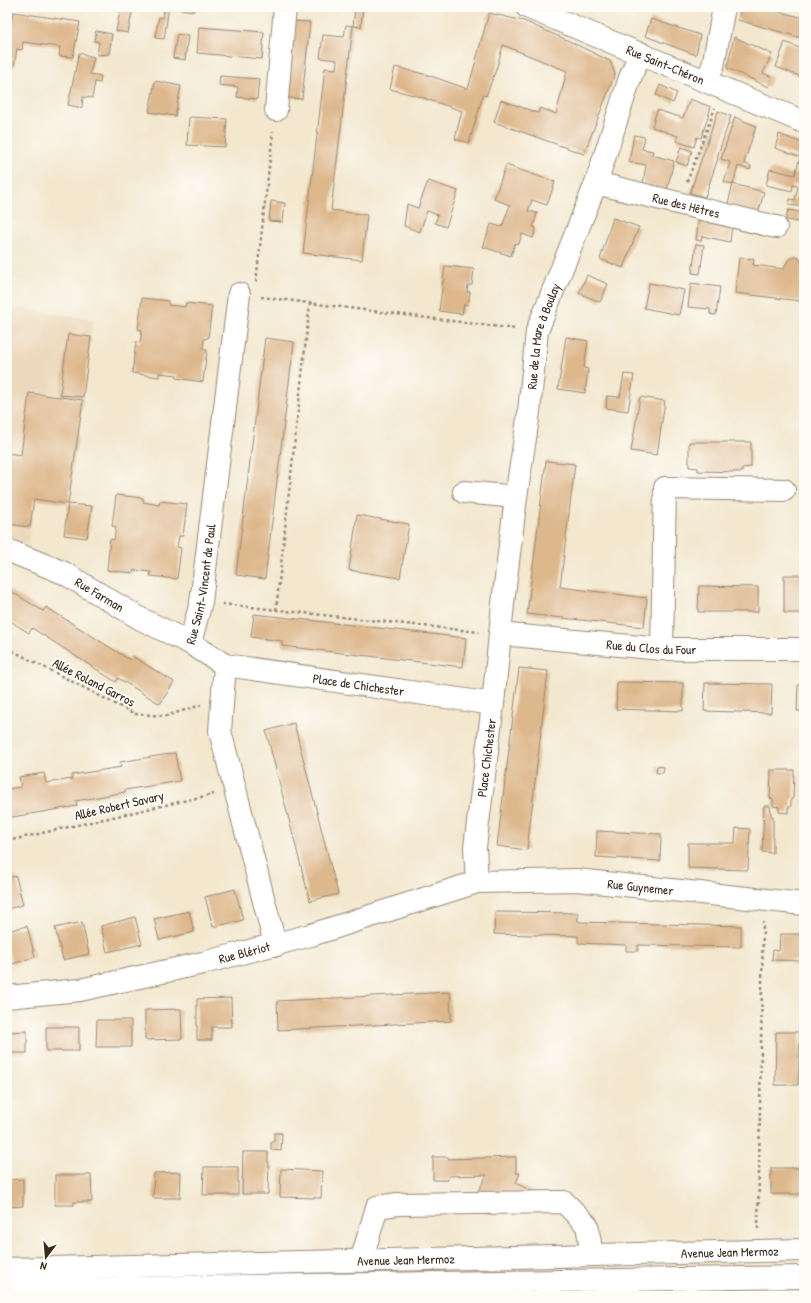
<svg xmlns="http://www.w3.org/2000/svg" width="811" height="1303" viewBox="0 0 811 1303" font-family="'Patrick Hand',sans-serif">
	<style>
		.built { fill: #ecd8ba }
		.building { fill: #deb88d }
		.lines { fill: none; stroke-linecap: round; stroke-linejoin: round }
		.minor-casing { stroke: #978876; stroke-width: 24 }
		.major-casing { stroke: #978876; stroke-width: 24 }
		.path { stroke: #978876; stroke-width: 2.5; stroke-dasharray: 3 3; stroke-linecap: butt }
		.minor { stroke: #fff; stroke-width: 22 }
		.major { stroke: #fff; stroke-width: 22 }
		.labels { text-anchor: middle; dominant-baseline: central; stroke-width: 4; stroke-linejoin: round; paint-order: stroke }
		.street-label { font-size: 13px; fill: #3b2a1e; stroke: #fdfcf7 }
	</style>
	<rect width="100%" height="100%" fill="#fdfcf7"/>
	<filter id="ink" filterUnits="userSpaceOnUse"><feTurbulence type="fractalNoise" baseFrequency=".025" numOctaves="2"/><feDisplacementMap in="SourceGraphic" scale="8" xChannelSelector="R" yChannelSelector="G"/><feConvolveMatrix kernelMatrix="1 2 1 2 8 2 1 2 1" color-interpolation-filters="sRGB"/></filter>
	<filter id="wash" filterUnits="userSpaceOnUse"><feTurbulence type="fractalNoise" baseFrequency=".012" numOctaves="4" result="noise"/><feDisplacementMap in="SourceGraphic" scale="16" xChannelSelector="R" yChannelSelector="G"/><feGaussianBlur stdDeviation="0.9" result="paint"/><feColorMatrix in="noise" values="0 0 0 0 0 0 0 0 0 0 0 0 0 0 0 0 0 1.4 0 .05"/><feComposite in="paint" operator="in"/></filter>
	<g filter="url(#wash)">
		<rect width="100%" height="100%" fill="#f3e7ce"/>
		<path class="built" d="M7 307 93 319 68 504 34 499 28 544 7 537Z"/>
		<g id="blocks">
			<path class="building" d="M121 7H133L128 33 116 31Z
				M164 7H169L164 39 155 38 159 17 163 18Z
				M181 7H195L194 11 180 9Z
				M291 7H306L305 11 291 9Z
				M355 7H363L361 27 353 26Z
				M741 7H762L804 18V31L802 38 738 20Z
				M13 12 80 22 73 57 59 56 60 47 23 42 22 50 17 49 14 67 7 66V38L8 39Z
				M489 13 524 21 569 41 610 61 615 74 584 154 494 122 501 100 538 113 540 108 556 114 567 71 503 45 496 70 486 96 483 95 469 143 455 139 462 111 421 97 390 89 395 67 428 75 468 89Z
				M651 19 700 35 696 55 645 36Z
				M289 21 310 22 302 99 281 97Z
				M346 25 353 26 331 210 367 215 362 260 303 253 325 68 336 69 337 60 320 58 323 35 344 37Z
				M199 27 264 32 262 59 197 53Z
				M96 31 112 34 109 54 97 55 99 42 94 41Z
				M177 34 188 36 185 60 173 58Z
				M734 37 772 54 763 73 772 77 769 87 727 68Z
				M785 42 804 50V71L802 77 776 67Z
				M79 53 94 57 90 74 101 76 100 83 95 82 92 98 83 97 82 108 68 105Z
				M220 76 259 79 257 99 237 97 238 87 219 85Z
				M155 81 181 86 175 116 149 112Z
				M660 85 677 93 673 103 656 95Z
				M690 99 711 107 701 138 697 137 694 147 676 141 678 136 652 127 657 110 683 118Z
				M718 111 731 116 717 157 718 158 705 197 690 193Z
				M189 117 227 119 225 147 187 145Z
				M735 117 756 126 744 163 751 166 750 170 738 166 733 184 764 192 758 214 727 207 733 184 724 182 730 162 721 159Z
				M779 134 804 144V207L789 205 790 199 795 200 798 186 793 185 792 191 766 185 770 169 795 175 800 157 775 148Z
				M634 135 645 137 642 149 653 151 652 155 674 161 667 190 643 183 646 165 629 162Z
				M681 147 692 151 687 166 676 162Z
				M506 165 555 182 547 205 532 200 528 211 537 213 533 227 536 228 533 238 522 234 519 244 515 243 511 256 483 247 491 224 502 227 510 205 494 199Z
				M428 181 458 191 446 227 435 223 438 215 427 211 420 232 404 226 407 204 418 208Z
				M271 201 285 203 283 222 269 221Z
				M788 210 800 212 799 222 786 220Z
				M699 217 732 225 730 242 702 236 701 241 696 240Z
				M613 218 639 227 623 268 600 259Z
				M696 244 704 245 700 274 692 273Z
				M796 257 799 258 803 264 800 301 735 293 739 258 754 259 753 265 784 269 785 265 789 259Z
				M445 266 474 269 472 285H468L467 292H470L468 305 464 304 462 314 439 311Z
				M587 275 608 284 600 302 579 293Z
				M649 283 684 290 679 315 644 308Z
				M691 283 720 287 716 315 710 314V309L688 307Z
				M142 298 168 301V305L185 307 186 303 212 306 208 338 204 339 203 349 207 350 203 382 176 378 177 375 159 373V377L132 373 136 342 140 343 142 330 138 329Z
				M68 334 91 337 83 397 60 395Z
				M566 337 588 341 584 368 588 369 585 393 558 389Z
				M265 338 294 342 265 579 236 575Z
				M624 374 634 375 628 411 606 408 607 396 620 397Z
				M29 393 83 400 68 504 34 499 30 527 7 524V453L21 455Z
				M640 397 665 401 657 455 631 451Z
				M689 442H751V467L742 468V472L698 471V468L689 467Z
				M546 461 575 464 560 587 647 598 644 627 527 614Z
				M116 495 143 498V502L159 505 160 501 187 504 183 536H179L177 547 181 548 177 579 150 576 151 572 134 570 133 573 107 570 110 539 114 540 116 527 112 526Z
				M68 504 92 506 87 538 64 535Z
				M357 515 409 524 400 578 349 570Z
				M784 575H804V613H784Z
				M699 586 758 587V612H698Z
				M7 589 43 611 46 607 130 660 132 656 174 682 160 704 118 678 116 682 32 628 29 633 7 619Z
				M254 614 466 638 463 667 282 646V641L251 637Z
				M519 668 548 671 527 850 497 846Z
				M617 682 683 683V711L616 709Z
				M705 683 772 684 771 713 704 711Z
				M798 685H804V711H797Z
				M294 723 338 894 310 901 266 731Z
				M175 753 180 781 125 790V792L76 801 77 806 7 818V789L21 787 19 777 44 773 46 783 72 779V775L121 767 120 762Z
				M657 766 664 767 663 773H656Z
				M771 770H794L793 798 791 799V807H788V813L779 812V807L773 806V799L770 798Z
				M764 806H770L771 815 773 816V853L762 852Z
				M736 828 750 829 748 870 688 868V843H735Z
				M597 831 661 834 660 861 596 857Z
				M16 876 23 905 7 909V878Z
				M235 889 243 920 213 927 205 897Z
				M189 911 194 932 159 940 154 919Z
				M495 912 578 913V922L741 926V947L638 945V951H626V945L578 943V936L494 934Z
				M135 917 142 944 107 952 101 926Z
				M82 922 89 954 63 960 55 928Z
				M27 926 35 957 12 964 7 945V931Z
				M780 934H804V961L772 960 773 950 779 951Z
				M450 992 451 1021 278 1030 277 1001Z
				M231 998 232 1027H212V1040H197V999Z
				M181 1009 182 1039 145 1040V1010Z
				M97 1020H131V1047H96Z
				M46 1027H79V1051H46Z
				M27 1031V1053H7V1032Z
				M776 1032H800L798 1085H775Z
				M274 1133H282L281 1151 271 1150V1142H274Z
				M243 1152H268V1162H269L268 1194H242Z
				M433 1157H448V1159L516 1157V1173H520L516 1183 535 1193 499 1195 489 1215 470 1206 487 1175 448 1176V1180H433Z
				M204 1167H238V1195H203Z
				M771 1168H804V1194H771Z
				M281 1169 322 1171 321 1198 280 1197Z
				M181 1172 180 1198H153L154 1173Z
				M55 1175H91L92 1202H74V1205H55Z
				M23 1179V1206L7 1207V1180Z"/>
		</g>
	</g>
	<g filter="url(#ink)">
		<use href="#blocks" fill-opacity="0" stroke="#978876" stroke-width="1"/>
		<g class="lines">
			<g class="minor-casing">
				<g id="minor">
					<path id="s1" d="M527 7 804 122"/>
					<path d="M706 81 713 66 724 7"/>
					<path d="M276 110 285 7"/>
					<path id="s2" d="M596 183 776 227"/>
					<path d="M464 492 516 497"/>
					<path id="s3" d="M7 550 64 573 141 619 190 643 225 665 493 704"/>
					<path id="s4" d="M500 634 662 649H804"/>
					<path id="s5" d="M190 643 201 602 239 294"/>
					<path d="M662 649 665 488 784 490"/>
					<path d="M225 665 220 731 273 936 277 945"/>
					<path id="s6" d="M477 882 475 847 493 704 504 594 516 497 529 412 537 331 596 183 630 78 640 53"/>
					<path id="s7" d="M7 997 80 990 203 963 311 935 477 882 577 880 804 904"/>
					<path d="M361 1261 377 1207 398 1204 564 1202 587 1225 592 1255"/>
				</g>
			</g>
			<g class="major-casing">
				<g id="major">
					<path id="s8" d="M7 1269 804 1250"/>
					<path d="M7 1290 804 1277"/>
				</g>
			</g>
			<path class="path" d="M687 182 715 108
				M256 282 273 132
				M261 297 516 329
				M222 604 479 632
				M276 610 310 303
				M7 648 135 714 166 716 201 705
				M7 841 214 794
				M758 1229 763 922"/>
			<use href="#minor" class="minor"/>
			<use href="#major" class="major"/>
		</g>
	</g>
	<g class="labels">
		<g class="street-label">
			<text stroke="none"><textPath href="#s1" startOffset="150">Rue Saint-Chéron</textPath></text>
			<text stroke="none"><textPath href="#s2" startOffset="93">Rue des Hêtres</textPath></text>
			<text stroke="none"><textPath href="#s6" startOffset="551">Rue de la Mare à Boulay</textPath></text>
			<text stroke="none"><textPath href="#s5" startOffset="60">Rue Saint-Vincent de Paul</textPath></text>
			<text stroke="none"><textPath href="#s3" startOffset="103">Rue Farman</textPath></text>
			<text stroke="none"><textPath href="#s4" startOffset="152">Rue du Clos du Four</textPath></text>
			<text transform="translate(94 682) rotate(27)">Allée Roland Garros</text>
			<text stroke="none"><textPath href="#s3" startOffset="382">Place de Chichester</textPath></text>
			<text stroke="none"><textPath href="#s6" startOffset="125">Place Chichester</textPath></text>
			<text transform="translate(119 805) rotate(-13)">Allée Robert Savary</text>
			<text stroke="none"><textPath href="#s7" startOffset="649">Rue Guynemer</textPath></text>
			<text stroke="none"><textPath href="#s7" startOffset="242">Rue Blériot</textPath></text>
			<text stroke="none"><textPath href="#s8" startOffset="723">Avenue Jean Mermoz</textPath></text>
			<text stroke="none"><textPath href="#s8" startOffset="399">Avenue Jean Mermoz</textPath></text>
		</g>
	</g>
	<rect width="811" height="1303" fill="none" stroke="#fdfcf7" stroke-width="24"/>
	<g transform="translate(46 1257) rotate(196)" stroke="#fdfcf7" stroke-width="3" paint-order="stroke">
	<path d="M0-3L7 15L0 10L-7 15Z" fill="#3b2a1e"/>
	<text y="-6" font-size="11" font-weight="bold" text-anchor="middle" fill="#3b2a1e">N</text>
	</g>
</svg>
